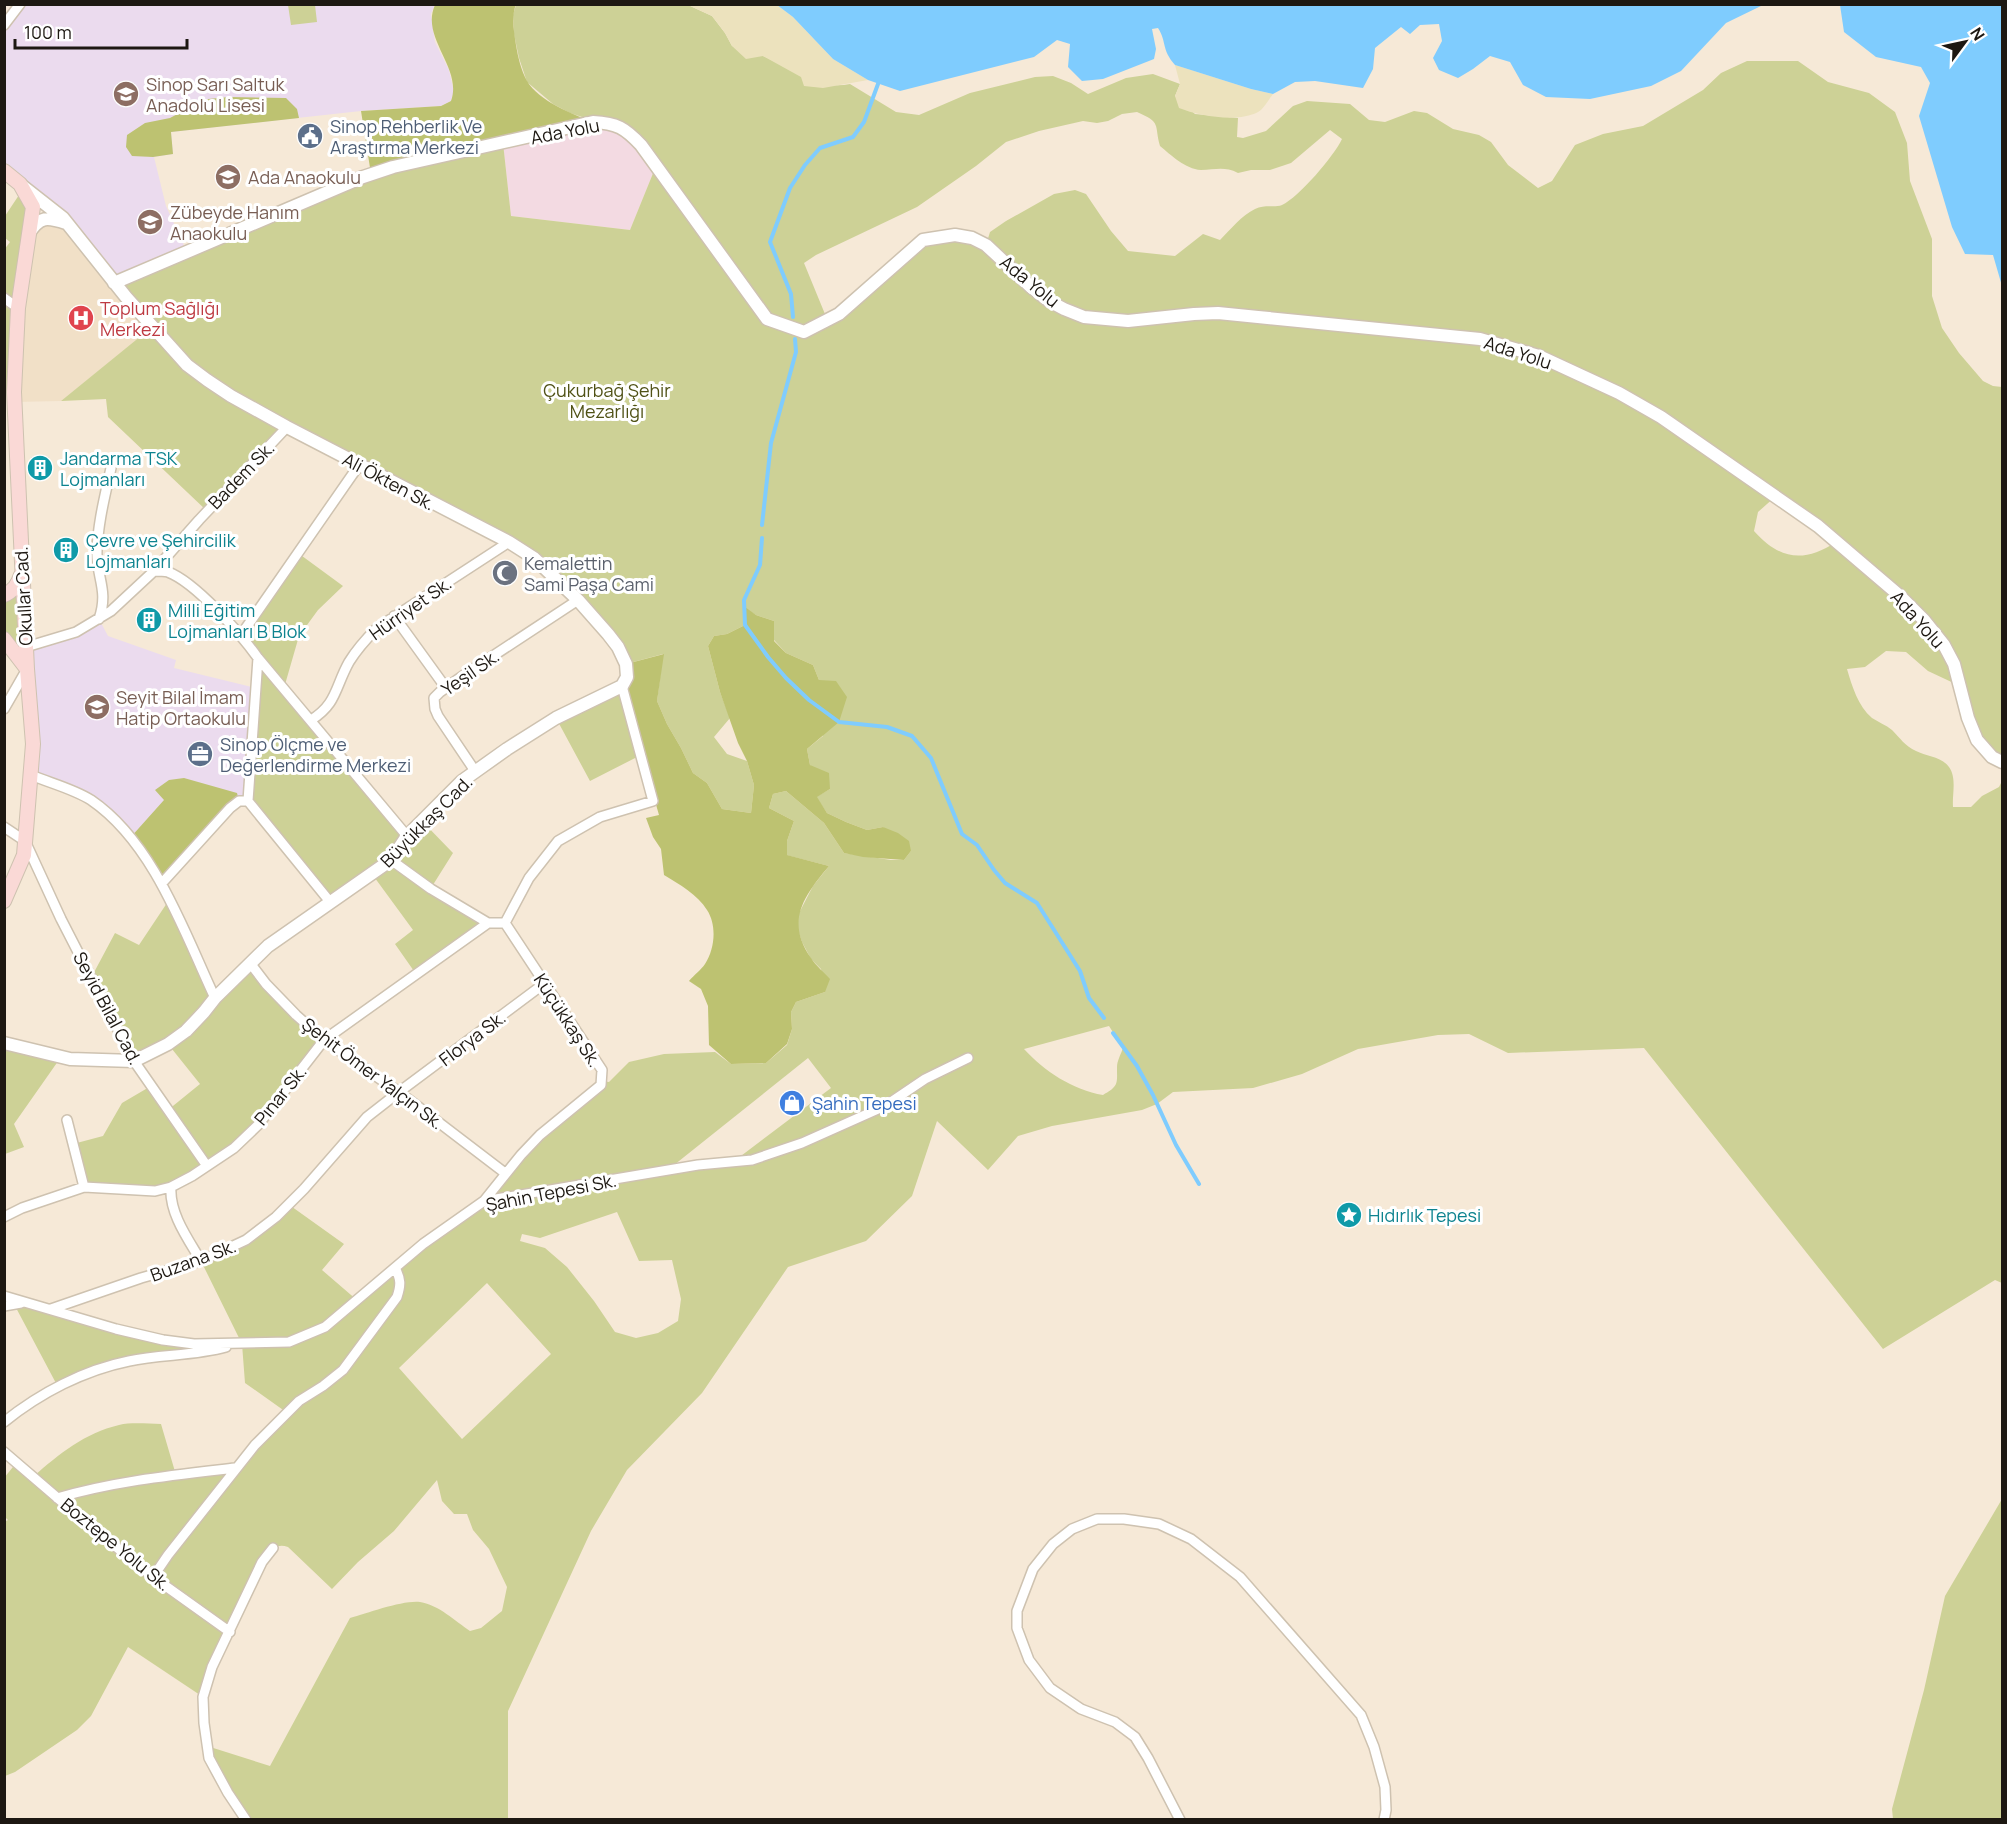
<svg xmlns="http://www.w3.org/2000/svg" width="2007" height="1824" viewBox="0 0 2007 1824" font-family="Manrope,sans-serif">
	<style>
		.built { fill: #f1e0c7 }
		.industrial { fill: #f3dae2 }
		.education { fill: #ebdbee }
		.green { fill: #cdd196; fill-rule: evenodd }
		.forest { fill: #bdc271 }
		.sand { fill: #ece2bd }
		.water { fill: #7fccfe }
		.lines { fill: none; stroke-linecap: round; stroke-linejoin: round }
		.stream { stroke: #7fccfe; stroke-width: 4 }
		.minor-casing { stroke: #cec2b0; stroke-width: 12 }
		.tertiary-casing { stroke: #cec2b0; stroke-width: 15 }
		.secondary-casing { stroke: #cec2b0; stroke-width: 16 }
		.minor { stroke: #fff; stroke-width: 9 }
		.tertiary { stroke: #fff; stroke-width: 12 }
		.secondary { stroke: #fad9d6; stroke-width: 14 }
		.labels { text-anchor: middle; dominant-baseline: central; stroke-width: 6; stroke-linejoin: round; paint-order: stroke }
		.education-label { font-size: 18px; fill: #785e54; stroke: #fff; text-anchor: start }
		.service-label { font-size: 18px; fill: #4e5e75; stroke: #fff; text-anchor: start }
		.street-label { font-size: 18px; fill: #1d1812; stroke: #fff }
		.health-label { font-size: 18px; fill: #be3a42; stroke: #fff; text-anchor: start }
		.park-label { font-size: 18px; fill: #505216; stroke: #fff }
		.culture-label { font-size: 18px; fill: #0d838f; stroke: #fff; text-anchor: start }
		.worship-label { font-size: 18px; fill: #5b616d; stroke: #fff; text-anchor: start }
		.shop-label { font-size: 18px; fill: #366cbe; stroke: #fff; text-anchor: start }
	</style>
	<rect width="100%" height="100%" fill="#f6e9d7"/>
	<path class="built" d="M66 223 153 327 61 401 14 402V392L35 224Z"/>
	<path class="industrial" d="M593 122 618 125 656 166 630 230 511 216 503 143Z"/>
	<path class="education" d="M20 4 435 5 431 14 435 42 449 70 454 92 451 101 441 106 361 111 171 132 173 154 154 157 166 206 187 252 114 283 81 240 5 171 4 25Z
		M99 619 108 636 176 660 174 668 256 688 248 801H239L162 883 109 813 31 775 26 647Z"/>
	<path class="green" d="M288 5H315L317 22 291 25Z
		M516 5H688L712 16 725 33 732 46C742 49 753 52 763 56 791 68 818 91 850 84L896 112 919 115 970 93 1035 77 1053 76 1071 83 1088 94 1126 78 1153 74 1180 84 1175 96 1195 114 1238 118 1237 137 1243 138 1266 131 1293 106 1307 101 1350 104 1369 120 1385 122 1414 111 1427 113 1453 129 1479 135 1491 142 1508 165 1538 188 1552 181 1575 145 1603 134 1643 126 1703 90 1721 73 1747 61H1798L1828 82 1869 93 1895 112 1907 143 1910 181 1932 239V296L1942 328 1959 353 1983 381 1993 386 2002 387V762L1982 748 1960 686 1928 671 1906 652 1886 651 1865 667 1847 669C1852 686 1858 706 1872 718 1878 722 1886 725 1892 730 1900 738 1905 746 1916 751 1926 756 1942 757 1949 767 1957 778 1952 794 1953 807H1971L1982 796 1999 787 2002 781V1283L1995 1280 1883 1349 1644 1048 1508 1053 1469 1034 1438 1035 1358 1049 1302 1074 1253 1088 1173 1092 1157 1104 1142 1110 1052 1126 1018 1136 988 1170 937 1121 912 1196 866 1241 788 1267 702 1393 627 1470 591 1531 508 1711V1819H246L207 1746 270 1766 350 1618C368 1613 403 1600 420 1602 439 1605 455 1621 470 1631L481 1628 502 1611 507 1587 489 1549 473 1530 467 1514H454L442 1501 437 1480 394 1531 358 1562 332 1589 288 1547C279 1544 274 1547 268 1553L203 1697 128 1647 91 1716 77 1730 15 1772 5 1776 4 1522 8 1520 5 1517 4 1478 17 1462 34 1476C59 1454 85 1433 119 1425 132 1422 148 1424 161 1424L176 1475 235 1468 286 1412 245 1383 242 1344 201 1261 223 1252 288 1204 344 1244 322 1270 358 1301 484 1201 505 1173 602 1081 609 1082 629 1062 664 1054 715 1052 731 1064 766 1063 787 1045 792 1029 791 1012 796 1002 825 992 821 969 811 959 802 942 797 927 798 915 813 886 829 866 786 855 787 841 794 821 769 808 773 794 786 791 824 823 844 853 891 860H904L911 851 883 827 867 830 846 822 827 813 816 797 830 789 810 765 807 749 823 736 819 680 813 665 786 653 774 640V621L756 615 745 609V625L727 634 714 636 708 646 720 692 730 718 714 737 727 754 747 761 754 785 751 813 722 809 707 783 693 773 681 748 667 724 657 701 663 654 626 664 618 647 534 558 287 428 207 511 108 417 106 399 61 401 152 327 114 283 363 177 503 143 511 216 630 230 656 166 630 133 570 113 553 104 527 82 519 58 514 34 513 15ZM1137 112C1162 123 1154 124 1160 146 1171 155 1185 169 1201 170 1215 170 1224 166 1238 173L1251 170H1270L1291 163 1330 130 1342 139C1334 156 1299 197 1282 205 1275 208 1265 204 1255 209 1242 215 1230 230 1220 240L1203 234 1175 256 1128 251 1111 231 1086 194 1075 190 1054 194 1006 221 990 232 986 245 955 235 923 240 827 319 804 263 816 255 917 207 976 166 1006 142 1039 131 1083 121 1097 123 1108 121 1122 114ZM1776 496 1836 542C1804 563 1780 560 1754 531L1758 512ZM1109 1026 1123 1048C1121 1054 1117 1061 1117 1067 1117 1084 1119 1086 1103 1095 1073 1090 1044 1071 1024 1049ZM808 1058 831 1088 733 1162 669 1169ZM617 1212 639 1261 672 1260 681 1299 678 1321 658 1333 636 1338 615 1332 594 1301 567 1267 545 1248 520 1241 522 1234 540 1238ZM487 1283 551 1354 462 1439 399 1368Z
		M23 189 30 199 14 392H5L4 250 10 242 5 238V216Z
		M298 553 343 586 318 610 299 636 284 688 407 836 422 821 453 853 431 888 488 923 416 974 395 944 413 930 372 874 331 903 248 801 258 658 241 635Z
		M17 585 27 669 5 639V595Z
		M622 686 641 755 590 781 556 718Z
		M169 900 214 998 250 963 324 1040 234 1148 171 1187H84L73 1144 103 1136 122 1103 151 1086 168 1110 200 1084 168 1044 134 1061 91 978 115 933 139 945Z
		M5 1043 61 1057 14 1124 24 1147 5 1154Z
		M26 1302 163 1340 234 1344 129 1361 58 1387 14 1304Z
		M2002 1499V1819H1893L1892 1809 1924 1690 1945 1596Z"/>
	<path class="forest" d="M516 4C511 18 514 31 516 45 518 57 521 70 527 81 539 101 572 114 593 122L371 174 361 111 441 106 451 101C463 68 420 38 435 5Z
		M229 97 286 98 297 109 299 118 171 132 173 154 153 157 132 156 126 147 127 135 145 123 170 118 187 109 198 100Z
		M745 607 756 615 774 621V641L786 653 813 665 819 680 836 681 847 697 839 722 807 749 810 765 829 773 830 789 817 797 827 813 846 822 867 830 883 827 898 833 909 841 911 851 904 860 863 857 844 853 824 823 786 791 773 794 769 808 794 821 787 841V855L829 866C804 896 785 921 811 958 816 966 824 972 830 979L825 992 796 1002 791 1012 792 1029 787 1044 766 1063 731 1064 709 1045 708 1006 701 989 689 981C694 975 701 970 705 964 715 949 717 925 707 910 698 895 679 884 664 875L661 849 653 837 646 818 659 815 622 686 626 664 664 654 657 701 667 724 681 748 693 773 707 783 722 809 751 813 754 785 747 761 738 743 720 692 708 646 714 636 727 634 745 625Z
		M184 778 237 793 239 801 162 883 130 838 164 800 155 790 169 780Z"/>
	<path class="sand" d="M688 5H777L793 17 833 59 868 80 823 88 804 86 801 77 763 56 746 59 732 46 725 33 712 16Z
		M1175 65 1251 89 1273 94C1269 99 1264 109 1258 112 1238 123 1199 116 1179 108L1175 96 1180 84Z"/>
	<path class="water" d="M777 5V4L1763 5 1726 23 1681 71 1651 86 1590 99 1546 97 1523 85 1510 62 1490 56 1473 69 1458 78 1439 70 1433 58 1442 41 1439 24 1420 25 1410 34 1401 27 1375 48 1373 69 1363 88 1315 81 1295 82 1273 94 1251 89 1175 65C1161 49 1167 42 1158 28L1152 29 1156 49 1154 59 1103 79 1082 81 1068 67 1070 44 1057 40 1034 57 900 91 868 80 833 59 793 17Z
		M1840 5H2002V286L1993 255 1965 254 1952 227 1919 116 1930 83 1921 67 1876 57 1844 32Z"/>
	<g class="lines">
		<path class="stream" d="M793 317 791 294 770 242 790 188 805 165 820 148 853 137 864 122 878 84
			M762 525 771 443 796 352 795 339
			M762 538 760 565 744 600 745 625 768 657 786 678 809 700 839 722 887 727 912 736 931 758 962 834 977 845 994 870 1005 883 1037 903 1080 971 1089 998 1104 1018
			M1113 1033 1137 1066 1153 1095 1176 1145 1199 1184"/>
		<g class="minor-casing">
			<path id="minor" d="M4 25 20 4
				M4 298 18 308
				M154 571C158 571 164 571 168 572 195 582 241 634 258 658L407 836
				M394 616 446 688
				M99 619C109 590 96 577 97 551 98 522 105 496 111 468
				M241 635 359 465
				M26 647 76 632 111 611 154 571 199 520 287 427
				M4 709 27 669
				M311 720C337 704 335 687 349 662 357 649 366 639 377 628L509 542
				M475 771 438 716 435 709 434 698 440 692 467 673 578 600
				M31 775C50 783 74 789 91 800 154 843 184 932 215 998
				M248 801 258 658
				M4 827 25 841 61 919 134 1061 207 1166
				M391 860 431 889 488 923
				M162 883 230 808 239 801H248L331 903
				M505 923 529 878 558 841 600 817 653 801 622 686
				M250 963 266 984 296 1015 324 1040 399 1092 505 1173
				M67 1120 84 1187
				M171 1187C169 1213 188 1239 201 1261
				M484 1201 521 1155 540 1135 601 1085 602 1070 505 923H488
				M4 1217 22 1208 84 1187 155 1191 171 1187 192 1176 234 1148 258 1125 324 1040 488 923
				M4 1296 116 1329 163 1340 194 1344 289 1342 325 1327 423 1244 484 1201 698 1165 752 1160 802 1143 885 1106 925 1079 968 1058
				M4 1306 21 1303
				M51 1309 141 1278 201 1261 246 1240 276 1217 304 1189 367 1117 399 1092 545 983
				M4 1422C40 1393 84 1370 129 1361 161 1354 194 1356 226 1347
				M4 1452 82 1519 153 1577 230 1632
				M57 1498C115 1481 175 1475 235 1468
				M153 1577 168 1555 255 1445 299 1401 323 1386 343 1370 397 1297C401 1285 401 1279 395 1268
				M246 1820 228 1793 209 1758 204 1723 203 1697 212 1667 262 1562 273 1548
				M1180 1820 1148 1758 1135 1737 1115 1722 1081 1709 1050 1688 1029 1660 1017 1628V1611L1033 1569 1053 1544 1072 1529 1097 1519H1124L1159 1524 1191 1539 1240 1577 1361 1715 1374 1747 1385 1787 1386 1810 1384 1820"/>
		</g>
		<g class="tertiary-casing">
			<path id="tertiary" d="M29 233C40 216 47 217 66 223
				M114 283 363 177 393 167 593 122C617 123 625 128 641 145L767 319 804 332 839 314 923 240 955 235 972 238 986 245 1031 287 1049 301 1064 309 1084 317 1128 321 1194 314 1218 313 1258 317 1480 339 1539 356 1619 393 1661 417 1818 526 1900 596 1924 620 1944 645 1954 664 1968 718 1977 740 1992 757 2002 762
				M4 1043 70 1059 134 1061 168 1044 186 1031 204 1012 215 998 268 946 391 860 407 836 462 781 507 749 556 718 622 686 627 677 626 664 618 647 608 634 578 600 534 558 509 542 287 427 231 396 207 380 187 365 126 297 63 218 21 185"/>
		</g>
		<g class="secondary-casing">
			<path id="secondary" d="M4 171 20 184 33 207 18 308 14 392 27 669 33 744 24 855 4 901
				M4 595C14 591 18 584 21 575
				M4 639 27 669"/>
		</g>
		<use href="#minor" class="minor"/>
		<use href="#tertiary" class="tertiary"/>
		<use href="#secondary" class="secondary"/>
	</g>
	<defs>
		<g id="school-disc" transform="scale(1.35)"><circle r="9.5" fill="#8d6e63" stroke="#fff"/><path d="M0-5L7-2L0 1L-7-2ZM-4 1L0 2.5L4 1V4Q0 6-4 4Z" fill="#fff"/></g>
		<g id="civic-disc" transform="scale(1.35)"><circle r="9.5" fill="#5c6f8a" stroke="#fff"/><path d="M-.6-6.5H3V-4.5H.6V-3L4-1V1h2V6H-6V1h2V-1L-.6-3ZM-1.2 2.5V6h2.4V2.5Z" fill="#fff"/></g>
		<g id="hospital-disc" transform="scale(1.35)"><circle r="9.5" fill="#e0444e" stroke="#fff"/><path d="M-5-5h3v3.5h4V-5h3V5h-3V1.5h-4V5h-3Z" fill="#fff"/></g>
		<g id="building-disc" transform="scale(1.35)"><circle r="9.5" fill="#0f9aa8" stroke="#fff"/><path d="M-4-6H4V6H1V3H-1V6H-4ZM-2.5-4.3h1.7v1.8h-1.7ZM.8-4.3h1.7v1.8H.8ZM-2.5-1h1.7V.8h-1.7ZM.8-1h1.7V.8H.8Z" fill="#fff"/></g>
		<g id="mosque-disc" transform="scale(1.35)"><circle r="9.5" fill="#6b7280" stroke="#fff"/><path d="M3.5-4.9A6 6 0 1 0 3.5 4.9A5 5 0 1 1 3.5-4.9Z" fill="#fff"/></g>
		<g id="office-disc" transform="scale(1.35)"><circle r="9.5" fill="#5c6f8a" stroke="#fff"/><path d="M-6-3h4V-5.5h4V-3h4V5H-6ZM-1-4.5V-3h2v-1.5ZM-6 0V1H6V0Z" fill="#fff"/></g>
		<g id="shop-disc" transform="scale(1.35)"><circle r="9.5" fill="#3f7fe0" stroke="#fff"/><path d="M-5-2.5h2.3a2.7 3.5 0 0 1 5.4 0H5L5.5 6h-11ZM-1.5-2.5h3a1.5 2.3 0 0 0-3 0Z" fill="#fff"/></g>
		<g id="sight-disc" transform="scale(1.35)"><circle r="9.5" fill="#0f9aa8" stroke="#fff"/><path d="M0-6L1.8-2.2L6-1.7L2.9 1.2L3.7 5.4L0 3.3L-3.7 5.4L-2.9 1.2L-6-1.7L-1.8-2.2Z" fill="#fff"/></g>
	</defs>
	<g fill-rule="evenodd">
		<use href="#school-disc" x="126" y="94"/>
		<use href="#civic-disc" x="310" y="136"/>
		<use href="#school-disc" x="228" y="177"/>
		<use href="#school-disc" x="150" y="222"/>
		<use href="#hospital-disc" x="81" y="318"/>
		<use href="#building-disc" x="40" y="468"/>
		<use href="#building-disc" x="66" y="550"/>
		<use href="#mosque-disc" x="505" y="573"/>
		<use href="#building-disc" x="149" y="620"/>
		<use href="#school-disc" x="97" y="707"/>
		<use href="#office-disc" x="200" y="754"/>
		<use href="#shop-disc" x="792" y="1103"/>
		<use href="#sight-disc" x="1349" y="1215"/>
	</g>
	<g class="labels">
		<g class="education-label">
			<text x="146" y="84">Sinop Sarı Saltuk<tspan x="146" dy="21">Anadolu Lisesi</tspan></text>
			<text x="248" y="177">Ada Anaokulu</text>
			<text x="170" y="212">Zübeyde Hanım<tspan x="170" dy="21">Anaokulu</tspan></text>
			<text x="116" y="697">Seyit Bilal İmam<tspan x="116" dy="21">Hatip Ortaokulu</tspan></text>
		</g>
		<g class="service-label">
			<text x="330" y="126">Sinop Rehberlik Ve<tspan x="330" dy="21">Araştırma Merkezi</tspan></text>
			<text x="220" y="744">Sinop Ölçme ve<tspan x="220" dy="21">Değerlendirme Merkezi</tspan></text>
		</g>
		<g class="street-label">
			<text transform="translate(565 131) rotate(-11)">Ada Yolu</text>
			<text transform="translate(1030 281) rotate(39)">Ada Yolu</text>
			<text transform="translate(1518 352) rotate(18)">Ada Yolu</text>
			<text transform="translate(241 475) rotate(-46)">Badem Sk.</text>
			<text transform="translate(389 481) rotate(28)">Ali Ökten Sk.</text>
			<text transform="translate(23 596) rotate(-93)">Okullar Cad.</text>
			<text transform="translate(410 608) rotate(-35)">Hürriyet Sk.</text>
			<text transform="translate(1918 619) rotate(48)">Ada Yolu</text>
			<text transform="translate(470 672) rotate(-35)">Yeşil Sk.</text>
			<text transform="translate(426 821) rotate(-45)">Büyükkaş Cad.</text>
			<text transform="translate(108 1008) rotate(62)">Seyid Bilal Cad.</text>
			<text transform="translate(568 1020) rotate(57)">Küçükkaş Sk.</text>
			<text transform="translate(472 1038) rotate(-37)">Florya Sk.</text>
			<text transform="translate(373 1073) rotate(37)">Şehit Ömer Yalçın Sk.</text>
			<text transform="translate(280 1095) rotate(-51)">Pınar Sk.</text>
			<text transform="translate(551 1192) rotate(-11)">Şahin Tepesi Sk.</text>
			<text transform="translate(193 1260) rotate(-20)">Buzana Sk.</text>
			<text transform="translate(116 1544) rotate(39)">Boztepe Yolu Sk.</text>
		</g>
		<g class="health-label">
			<text x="100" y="308">Toplum Sağlığı<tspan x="100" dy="21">Merkezi</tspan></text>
		</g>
		<g class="park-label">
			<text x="607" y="390">Çukurbağ Şehir<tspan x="607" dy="21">Mezarlığı</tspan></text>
		</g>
		<g class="culture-label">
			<text x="60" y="458">Jandarma TSK<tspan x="60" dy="21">Lojmanları</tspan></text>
			<text x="86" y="540">Çevre ve Şehircilik<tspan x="86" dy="21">Lojmanları</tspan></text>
			<text x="168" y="610">Milli Eğitim<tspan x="168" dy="21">Lojmanları B Blok</tspan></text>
			<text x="1368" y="1215">Hıdırlık Tepesi</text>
		</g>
		<g class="worship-label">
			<text x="524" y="563">Kemalettin<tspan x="524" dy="21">Sami Paşa Cami</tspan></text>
		</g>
		<g class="shop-label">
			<text x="812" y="1103">Şahin Tepesi</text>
		</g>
	</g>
	<rect width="2007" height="1824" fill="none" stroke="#1d1812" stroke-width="12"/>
	<g transform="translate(1965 42) rotate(57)" stroke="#ffffff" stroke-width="4.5" paint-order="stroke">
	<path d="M0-4.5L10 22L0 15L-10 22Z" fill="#1d1812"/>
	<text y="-9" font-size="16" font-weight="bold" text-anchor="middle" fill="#1d1812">N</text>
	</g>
	<path d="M15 39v9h172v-9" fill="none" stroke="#1d1812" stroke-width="3"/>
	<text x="24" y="39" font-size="18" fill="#1d1812" stroke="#ffffff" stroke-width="4.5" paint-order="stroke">100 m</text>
</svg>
